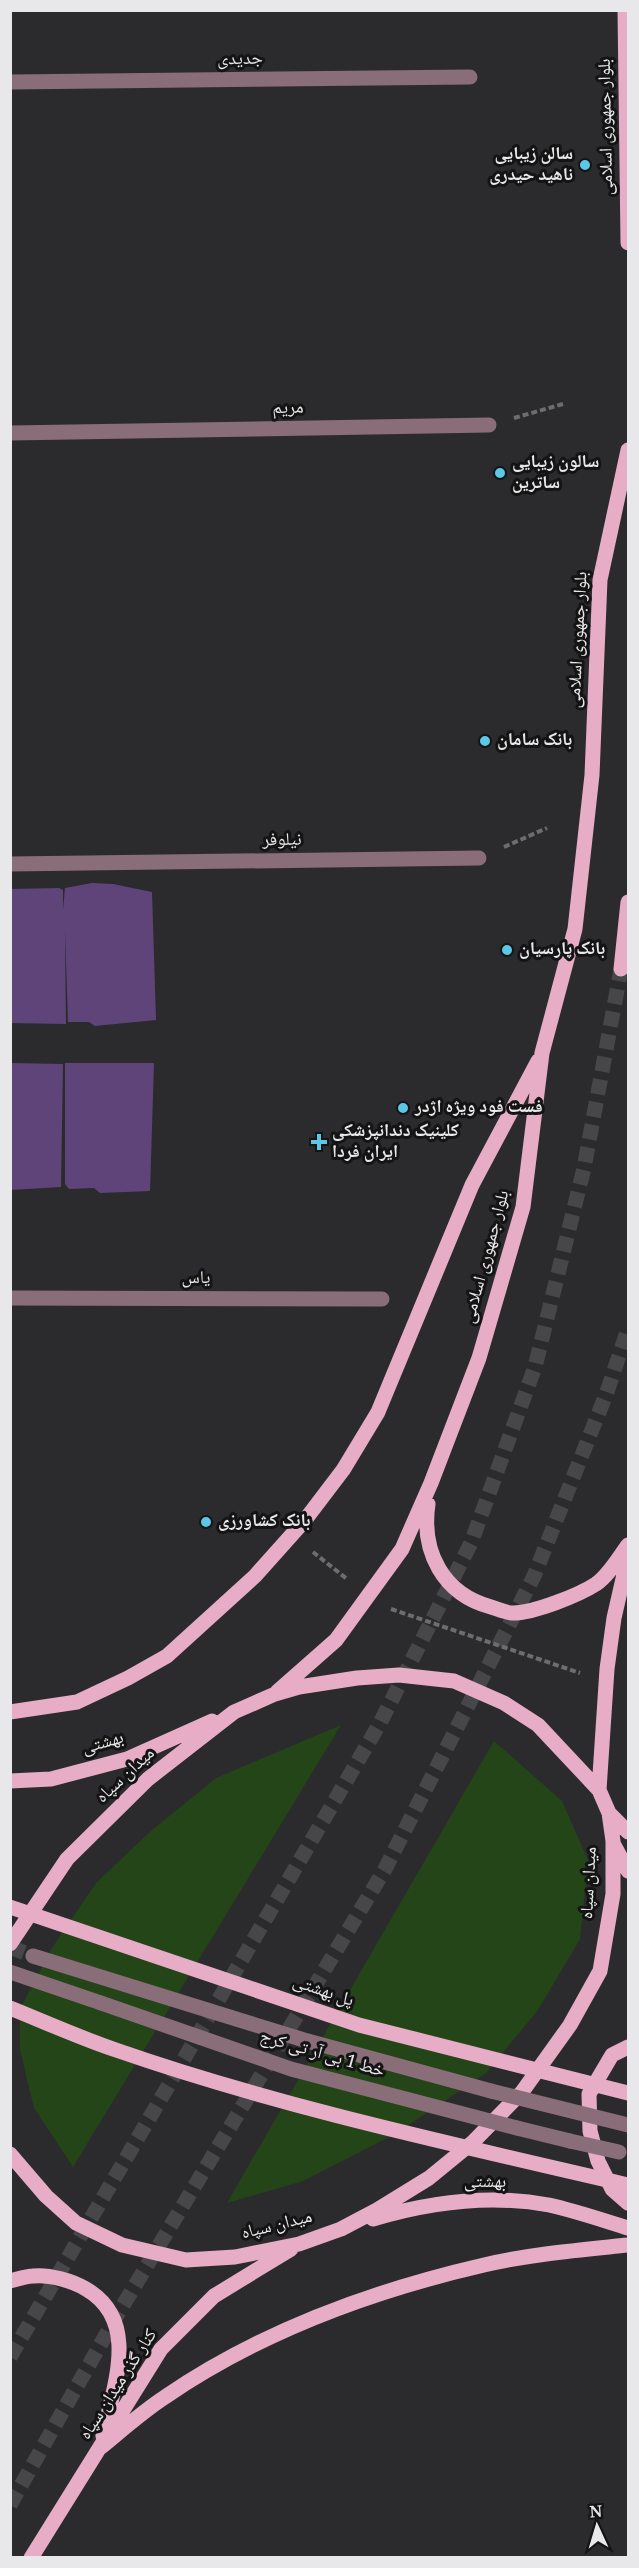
<svg xmlns="http://www.w3.org/2000/svg" width="639" height="2568" viewBox="0 0 639 2568" font-family="Georgia,'Noto Naskh Arabic',serif">
	<style>
		.green { fill: #244517 }
		.building { fill: #5e4478 }
		.lines { fill: none; stroke-linecap: round; stroke-linejoin: round }
		.minor-tunnel { stroke: #47474a; stroke-width: 15; stroke-dasharray: 15 8; stroke-linecap: butt }
		.major-tunnel { stroke: #47474a; stroke-width: 15; stroke-dasharray: 15 8; stroke-linecap: butt }
		.path { stroke: #6d6d70; stroke-width: 4; stroke-dasharray: 6 3; stroke-linecap: butt }
		.minor { stroke: #896d78; stroke-width: 15 }
		.major { stroke: #e7adc6; stroke-width: 15 }
		.minor-bridge { stroke: #896d78; stroke-width: 15 }
		.major-bridge { stroke: #e7adc6; stroke-width: 15 }
		.poi-dot { fill: #5ac8e6; stroke: #141415; stroke-width: 2 }
		.labels { text-anchor: middle; dominant-baseline: central; stroke-width: 6; stroke-linejoin: round; paint-order: stroke }
		.street-label { font-size: 18px; fill: #e8e8ea; stroke: #141415 }
		.poi-label { font-size: 18px; font-weight: bold; fill: #e8e8ea; stroke: #141415; text-anchor: start }
	</style>
	<rect width="100%" height="100%" fill="#2b2b2e"/>
	<path class="green" d="M341 1725 73 2167 34 2108 20 2050V2009L52 1948 96 1883 151 1831 216 1778Z
		M494 1741 562 1801 588 1860 580 1939 538 2010 486 2073 397 2133 303 2181 227 2203Z"/>
	<path class="building" d="M92 883 113 884 152 892 156 1020 95 1026 89 1022H68L65 930 66 1024 10 1023V889L59 888 63 890V910L65 888Z
		M10 1063 63 1064 61 1187 10 1190Z
		M65 1063H154L150 1191 100 1193 94 1188 69 1189 65 1184Z"/>
	<g class="lines">
		<path class="minor-tunnel" d="M10 1947 33 1956"/>
		<path class="major-tunnel" d="M10 2357 380 1723 471 1543 535 1367 584 1168 621 969
			M10 2505 116 2317 385 1869 534 1576 607 1392 628 1329"/>
		<path class="path" d="M514 418 563 404
			M504 847 547 828
			M313 1552 347 1579
			M391 1609 580 1673"/>
		<path class="minor" d="M10 82 470 77
			M10 433 489 425
			M10 864 479 858
			M10 1298 382 1299
			M33 1956 304 2040 491 2091
			M10 1972 101 2003
			M517 2128 570 2141"/>
		<path class="major" d="M625 10 628 243
			M621 969 628 902
			M428 1504C421 1552 443 1594 491 1607 498 1609 506 1613 513 1613 534 1613 579 1595 596 1584 609 1575 619 1557 628 1545
			M277 1692 336 1640 402 1549 431 1483 479 1358 523 1207 542 1053 575 929 592 775 600 580 628 450
			M10 1712 77 1702 128 1678 167 1656 255 1576 305 1520 343 1470 378 1412 472 1185 538 1061
			M10 1781 51 1779 127 1759 212 1721
			M599 1790 607 1669 614 1618 628 1557
			M609 1813 628 1832
			M614 1845 628 1871
			M10 1944 67 1859 148 1779 234 1712 275 1694 299 1687 357 1678 399 1675 454 1681 504 1703 538 1725 599 1790 609 1813 613 1841V1894L600 1971 570 2025 522 2092 473 2142 429 2178 377 2210 341 2229 299 2244 235 2257 186 2260 122 2245 76 2223 46 2196 10 2154
			M628 2047 612 2055 589 2094 590 2131 598 2161 612 2189 628 2203
			M373 2219C430 2202 490 2194 549 2205 576 2211 602 2220 628 2228
			M10 2281C18 2279 26 2276 33 2276 49 2274 73 2281 86 2289 141 2321 113 2387 103 2436
			M100 2448C121 2431 142 2412 165 2397 260 2332 371 2291 484 2265 531 2254 580 2250 628 2245
			M31 2558 161 2349 214 2296 291 2249"/>
		<path class="minor-bridge" d="M101 2003 291 2069 517 2128
			M491 2091 628 2125
			M570 2141 619 2152"/>
		<path class="major-bridge" d="M10 1907 359 2025 628 2093
			M10 2008C45 2022 80 2038 116 2050 283 2108 457 2145 628 2185"/>
	</g>
	<g class="poi-dot">
		<circle cx="585" cy="165" r="6"/>
		<circle cx="500" cy="473" r="6"/>
		<circle cx="485" cy="741" r="6"/>
		<circle cx="507" cy="950" r="6"/>
		<circle cx="403" cy="1108" r="6"/>
		<path d="M316 1133h6v6h6v6h-6v6h-6v-6h-6v-6h6z"/>
		<circle cx="206" cy="1522" r="6"/>
	</g>
	<g class="labels">
		<g class="street-label">
			<text transform="translate(240 60) rotate(-1)">جدیدی</text>
			<text transform="translate(607 127) rotate(-91)">بلوار جمهوری اسلامی</text>
			<text transform="translate(288 409) rotate(-1)">مریم</text>
			<text transform="translate(579 640) rotate(-87)">بلوار جمهوری اسلامی</text>
			<text transform="translate(282 841) rotate(-1)">نیلوفر</text>
			<text transform="translate(487 1257) rotate(-75)">بلوار جمهوری اسلامی</text>
			<text x="196" y="1279">یاس</text>
			<text transform="translate(103 1744) rotate(-16)">بهشتى</text>
			<text transform="translate(126 1776) rotate(-43)">میدان سپاه</text>
			<text transform="translate(590 1883) rotate(-87)">میدان سپاه</text>
			<text transform="translate(323 1992) rotate(19)">پل بهشتی</text>
			<text transform="translate(322 2055) rotate(16)">خط 1 بی آر تی کرج</text>
			<text x="485" y="2183">بهشتى</text>
			<text transform="translate(277 2226) rotate(-14)">میدان سپاه</text>
			<text transform="translate(119 2385) rotate(-57)">کنار گذر میدان سپاه</text>
		</g>
		<g class="poi-label">
			<text x="573" y="155" text-anchor="end">سالن زیبایی<tspan x="573" dy="21">ناهید حیدری</tspan></text>
			<text x="512" y="463">سالون زیبایی<tspan x="512" dy="21">ساترین</tspan></text>
			<text x="497" y="741">بانک سامان</text>
			<text x="519" y="950">بانک پارسیان</text>
			<text x="415" y="1108">فست فود ویژه اژدر</text>
			<text x="332" y="1132">کلینیک دندانپزشکی<tspan x="332" dy="21">ایران فردا</tspan></text>
			<text x="218" y="1522">بانک کشاورزی</text>
		</g>
	</g>
	<rect width="639" height="2568" fill="none" stroke="#e8e8ea" stroke-width="24"/>
	<g transform="translate(597 2526) rotate(356)" stroke="#141415" stroke-width="4.5" paint-order="stroke">
	<path d="M0-4.5L10 22L0 15L-10 22Z" fill="#e8e8ea"/>
	<text y="-9" font-size="16" font-weight="bold" text-anchor="middle" fill="#e8e8ea">N</text>
	</g>
</svg>
